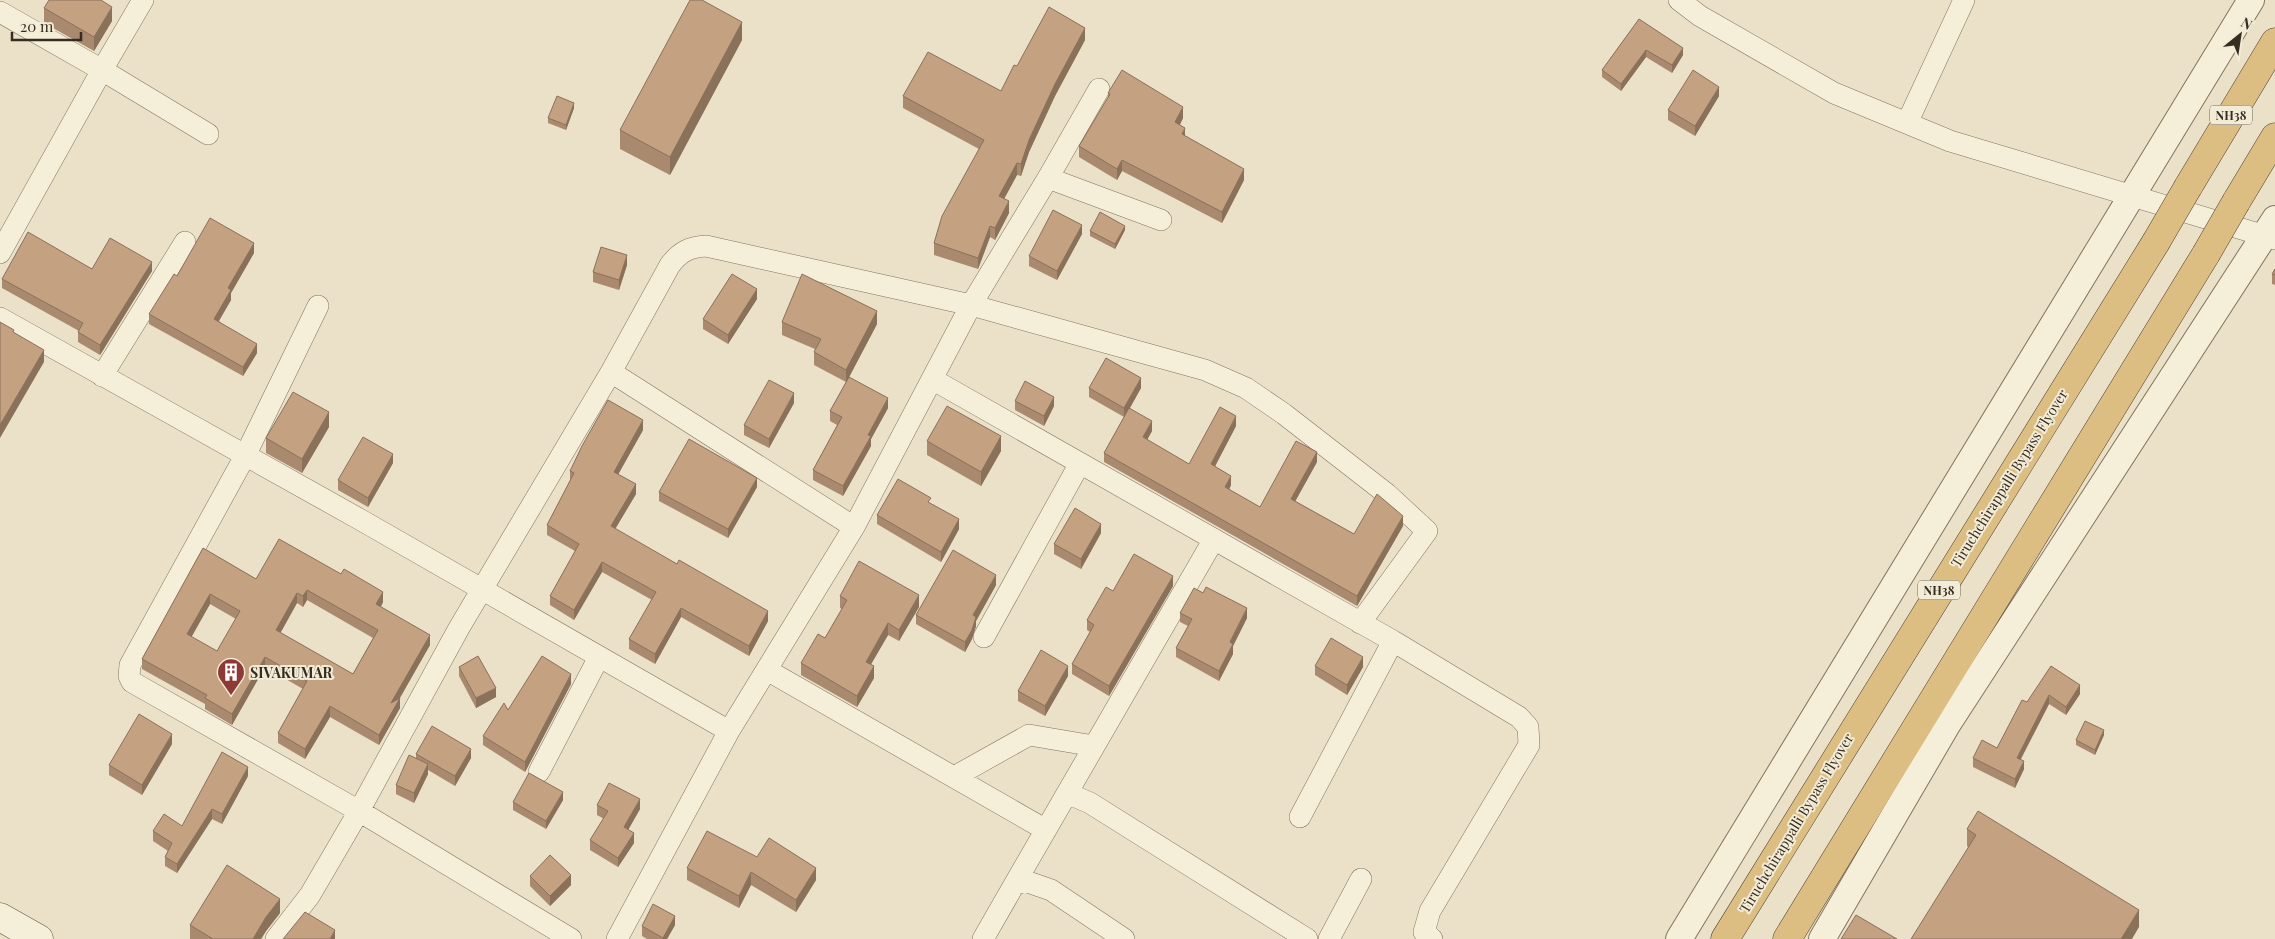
<svg xmlns="http://www.w3.org/2000/svg" width="2275" height="939" viewBox="0 0 2275 939" font-family="'Playfair Display',serif">
	<style>
		.lines { fill: none; stroke-linecap: round; stroke-linejoin: round }
		.minor-casing { stroke: #84745f; stroke-width: 22 }
		.tertiary-casing { stroke: #84745f; stroke-width: 28 }
		.secondary-casing { stroke: #665642; stroke-width: 29 }
		.trunk-casing { stroke: #524332; stroke-width: 29 }
		.minor { stroke: #f5efda; stroke-width: 21 }
		.tertiary { stroke: #f5efda; stroke-width: 26 }
		.secondary { stroke: #f5efda; stroke-width: 28 }
		.trunk { stroke: #dcbe83; stroke-width: 28 }
		.trunk-bridge-casing { stroke: #524332; stroke-width: 29; stroke-linecap: butt }
		.trunk-bridge { stroke: #dcbe83; stroke-width: 28 }
		.wall { fill: #a98a6f; fill-rule: evenodd }
		.shaded-wall { fill: #89715a }
		.building { fill: #c4a181; stroke: #89715a; fill-rule: evenodd }
		.labels { text-anchor: middle; dominant-baseline: central; stroke-width: 4; stroke-linejoin: round; paint-order: stroke }
		.shield { fill: #f2ecd7; stroke: #6e6658; stroke-width: 1 }
		.shield-label { font-size: 12px; font-weight: bold; fill: #362c21 }
		.street-label { font-size: 14px; fill: #362c21; stroke: #f2ecd7 }
		.poi-label { font-size: 14px; font-weight: bold; fill: #362c21; stroke: #f2ecd7; text-anchor: start }
	</style>
	<rect width="100%" height="100%" fill="#eae1c8"/>
	<g class="lines">
		<g class="minor-casing">
			<path id="minor" d="M1679 0 1700 16 1834 93 1950 141 2275 239
				M0 12 102 70 208 134
				M1907 123 1964 0
				M1048 178 1161 220
				M0 253 102 70 143 0
				M318 306 245 456 130 665 129 676 132 682 359 811 571 939
				M0 318 361 520 729 731
				M611 372 854 527
				M102 376 185 242
				M932 379 1393 641 1519 717 1528 727 1529 745 1430 911 1424 932 1432 939
				M984 637 1080 463
				M767 670 1046 830
				M539 772 599 657
				M954 777 1029 735 1094 746
				M1067 793 1090 803 1307 939
				M1300 817 1393 641
				M1014 885 1214 539
				M276 939 310 895 359 811 459 628 611 372 670 265C680 252 689 247 706 246L971 305 1205 370 1246 388 1284 414 1387 494 1427 531 1360 623
				M617 939 729 731 854 527 971 305 1048 178 1099 89
				M983 939 1014 885 1025 881 1051 890 1124 939
				M1329 939 1361 879"/>
		</g>
		<g class="tertiary-casing">
			<path id="tertiary" d="M1679 939 2251 0
				M1822 939 1947 725 2275 219"/>
		</g>
		<g class="secondary-casing">
			<path id="secondary" d="M0 917 39 939"/>
		</g>
		<g class="trunk-casing">
			<path id="trunk" d="M2188 187 2275 42
				M2236 202 2275 137
				M1725 939 2156 242
				M1787 939 2206 254"/>
		</g>
		<use href="#minor" class="minor"/>
		<use href="#tertiary" class="tertiary"/>
		<use href="#secondary" class="secondary"/>
		<use href="#trunk" class="trunk"/>
		<g class="trunk-bridge-casing">
			<path id="trunk-bridge" d="M2156 242 2188 187
				M2206 254 2236 202"/>
		</g>
		<use href="#trunk-bridge" class="trunk-bridge"/>
	</g>
	<path class="wall" d="M44 8 112 21 94 51 44 23Z
		M1639 19 1683 55 1672 73 1646 57 1621 91 1602 77V70Z
		M742 40 670 175 620 149V130Z
		M1085 40 1055 96 1029 152 1021 176 1017 175 1004 199 1009 213 995 240 990 237 978 269 934 255V243L979 149 903 108V96L1001 91 1017 66Z
		M1108 93 1183 118 1180 125 1185 136 1244 180 1222 223 1122 171 1117 180 1079 157V146L1108 99Z
		M1719 96 1695 136 1668 120V110Z
		M574 108 566 130 548 123V118Z
		M1125 230 1115 249 1090 236V231Z
		M1082 234 1057 280 1029 266V256Z
		M254 253 231 293V300L219 321 257 353 243 376 149 324V314L177 276Z
		M627 265 619 290 593 282V272Z
		M92 269 152 271 100 355 78 342V332L79 331 2 288V279Z
		M2275 269V285L2272 284V274Z
		M757 299 728 344 703 329V319Z
		M782 322 877 324 849 377 888 408 871 439V446L843 496 813 480V470L837 425 830 421V411L846 382 814 365V352L815 349 782 335Z
		M1089 388H1141L1130 408 1152 431 1147 440 1189 464 1236 426 1215 466 1231 485 1229 490 1260 507 1317 462 1295 501 1354 534 1403 526 1357 606 1104 462V453L1124 417 1089 397Z
		M1015 401 1054 406 1044 426 1015 410Z
		M794 403 769 448 744 435V425Z
		M329 427 302 473 266 453V438Z
		M643 430 618 474 636 494 615 529 768 621 749 656 681 617 655 664 629 649V639L652 600 602 572 574 620 550 605V596L575 551 547 535V525L570 481V471Z
		M927 441 1001 451 981 486 927 455Z
		M393 463 368 507 338 490V480Z
		M757 487 728 538 659 501V492Z
		M931 504 959 529 941 562 877 524V515Z
		M1101 533 1081 569 1054 554V544Z
		M203 548 256 579 383 602 381 607 430 645 400 698V708L379 745 330 717 305 759 278 743V733L303 689 265 667 232 725 205 709V704L142 669V659ZM307 600 373 638 353 674 280 633 297 603 303 607ZM210 604 236 619 217 651 191 637Z
		M996 585 976 621V626L972 639 965 652 916 624V615Z
		M1173 586 1109 696 1072 674V664L1090 632 1087 630V620L1113 591Z
		M840 596 919 607 899 641 888 635 871 664 874 678 857 707 801 675V663L825 638 842 609 840 608Z
		M1180 613 1247 618 1233 646V654L1219 681 1176 657V648L1188 626 1180 622Z
		M1315 666 1363 667 1347 695 1315 675Z
		M2051 666 2080 694 2066 715 2049 704 2021 759 2024 769 2015 788 1973 767V758L1997 748Z
		M459 667 496 697 476 708 459 676Z
		M1068 676 1045 716 1018 701V691Z
		M571 684 525 772 483 745V736Z
		M2104 735 2095 755 2076 745V740Z
		M172 744 142 795 109 775V765Z
		M416 754 471 758 455 786 428 770V774L414 803 396 794V785L416 759Z
		M248 776 222 824 212 819 177 873 165 866V857L168 851 153 841V831L182 826Z
		M563 800 546 829 513 810V802Z
		M597 805 640 809 628 830 634 843 618 867 590 850V840L604 819 597 815Z
		M1967 829 2139 927 1968 847 1967 846Z
		M757 857 816 880 796 912 751 885 739 908 687 880V868Z
		M530 876 571 885 550 906 530 886Z
		M280 913 266 931 261 939H190V925Z
		M675 925 667 939H647L642 936V926Z"/>
	<path class="shaded-wall" d="M112 7V21L94 51V37Z
		M742 22V40L670 175V157Z
		M1085 28V40L1055 96 1029 152 1021 176V164L1029 140 1055 84Z
		M1683 48V55L1672 73V65Z
		M1646 50V57L1621 91V84Z
		M1719 87V96L1695 136V126Z
		M574 103V108L566 130V125Z
		M1183 107V118L1175 133V122Z
		M1185 128V139L1182 134Z
		M1122 160V171L1117 180V169Z
		M1017 163V175L999 208V196Z
		M1244 169V180L1222 223V212Z
		M1009 201V213L995 240V228Z
		M1082 225V234L1057 280V271Z
		M990 226V237L978 269V258Z
		M1125 226V230L1115 249V244Z
		M254 243V253L231 293V300L214 329V319L228 288Z
		M627 255V265L619 290V280Z
		M152 262V271L100 355V345Z
		M757 289V299L728 344V335Z
		M877 311V324L846 383V370Z
		M257 344V353L243 376V367Z
		M44 350V362L0 438V425Z
		M1141 378V388L1124 418V408Z
		M794 393V403L769 448V439Z
		M1054 397V406L1044 426V416Z
		M888 398V408L871 439V446L843 496V486L868 435Z
		M329 412V427L302 473V459Z
		M1236 416V426L1211 474V464Z
		M643 420V430L614 482V472Z
		M1152 421V431L1143 447V437Z
		M1001 436V451L981 486V472Z
		M1317 452V462L1291 509V499Z
		M393 454V463L368 507V498Z
		M1231 476V485L1225 497V487Z
		M757 478V487L728 538V529Z
		M636 484V494L611 536V526Z
		M1403 516V526L1357 606V596Z
		M959 519V529L941 562V552Z
		M1101 524V533L1081 569V559Z
		M602 562V572L574 620V610Z
		M996 575V585L976 621V626L972 639 965 652V642L973 615Z
		M1173 576V586L1109 696V686Z
		M307 590V600L303 607V596Z
		M383 592V602L376 615V604Z
		M297 593V603L276 641V630Z
		M210 594V604L187 645V634Z
		M919 595V607L899 641V630Z
		M681 608V617L655 664V654Z
		M1247 608V618L1233 646V654L1219 681V671L1230 642Z
		M768 611V621L749 656V646Z
		M888 623V635L866 673V662Z
		M430 635V645L391 713V703Z
		M265 657V667L232 725V714Z
		M1363 657V667L1347 695V685Z
		M874 666V678L857 707V696Z
		M1068 666V676L1045 716V706Z
		M571 674V684L525 772V762Z
		M2080 685V694L2066 715V707Z
		M496 688V697L476 708V698Z
		M2049 695V704L2017 766V758Z
		M400 698V708L379 745V735Z
		M330 706V717L305 759V749Z
		M2104 730V735L2095 755V750Z
		M172 734V744L142 795V785Z
		M471 749V758L455 786V776Z
		M2024 761V769L2015 788V779Z
		M428 764V774L414 803V793Z
		M248 767V776L222 824V814Z
		M563 792V800L546 829V821Z
		M640 799V809L624 837V827Z
		M212 809V819L177 873V864Z
		M634 833V843L618 867V858Z
		M816 868V880L796 912V900Z
		M751 872V885L739 908V896Z
		M571 875V885L550 906V896Z
		M280 899V913L266 931 261 939H253L266 917Z
		M2139 910V927L2132 939H2121Z
		M675 916V925L667 939H663V938Z
		M335 930V939H330Z"/>
	<path class="building" d="M49 0H101L112 7 94 37 44 8Z
		M690 0H702L742 22 670 157 620 130Z
		M1049 7 1085 28 1055 84 1029 140 1021 164 1017 163 999 196 1009 201 995 228 990 226 978 258 934 243 942 216 984 140 903 96 928 52 1001 91 1014 65 1017 66Z
		M1639 19 1683 48 1672 65 1646 50 1621 84 1602 70Z
		M1122 70 1183 107 1175 122 1185 128 1182 134 1244 169 1222 212 1122 160 1117 169 1079 146 1110 94 1108 93Z
		M1693 70 1719 87 1695 126 1668 110Z
		M557 96 574 103 566 125 548 118Z
		M1053 210 1082 225 1057 271 1029 256Z
		M1100 212 1125 226 1115 244 1090 231Z
		M210 218 254 243 228 288 231 290 214 319 257 344 243 367 149 314 174 274 177 276Z
		M28 232 92 269 110 238 152 262 100 345 78 332 83 323 2 279Z
		M601 247 627 255 619 280 593 272Z
		M2275 269V275L2272 274Z
		M732 274 757 289 728 335 703 319Z
		M802 274 877 311 846 370 814 352 821 339 782 322Z
		M0 322 14 330 13 332 44 350 0 425Z
		M1106 358 1141 378 1124 408 1089 388Z
		M849 377 888 398 868 435 871 436 843 486 813 470 842 417 830 411Z
		M769 380 794 393 769 439 744 425Z
		M1025 381 1054 397 1044 416 1015 401Z
		M293 392 329 412 302 459 266 438Z
		M608 400 643 420 614 472 636 484 611 526 677 564 679 560 768 611 749 646 681 608 655 654 629 639 656 592 602 562 574 610 550 596 579 544 547 525 574 473 570 471 582 446Z
		M947 406 1001 436 981 472 927 441Z
		M1220 407 1236 416 1211 464 1231 476 1225 487 1260 507 1296 441 1317 452 1291 499 1354 534 1377 494 1403 516 1357 596 1104 453 1129 408 1152 421 1143 437 1189 464Z
		M363 437 393 454 368 498 338 480Z
		M689 439 757 478 728 529 659 492Z
		M898 479 931 498 928 502 959 519 941 552 877 515Z
		M1075 508 1101 524 1081 559 1054 544Z
		M279 539 341 574 344 569 383 592 376 604 430 635 391 703 400 698 379 735 330 706 305 749 278 733 307 681 265 657 232 714 205 698 207 695 142 659 203 548 256 579ZM307 590 378 630 353 674 276 630 297 593 303 596ZM210 594 240 611 217 651 187 634Z
		M953 550 996 575 973 615 976 617 972 630 965 642 916 615Z
		M1134 554 1173 576 1109 686 1072 664 1094 625 1087 620 1106 587 1113 591Z
		M859 561 919 595 899 630 888 623 866 662 874 666 857 696 801 663 818 634 825 638 847 600 840 596Z
		M1206 587 1247 608 1230 642 1233 644 1219 671 1176 648 1192 619 1180 613 1194 588 1203 593Z
		M1331 638 1363 657 1347 685 1315 666Z
		M1041 650 1068 666 1045 706 1018 691Z
		M478 656 496 688 476 698 459 667Z
		M542 656 571 674 525 762 483 736 504 703 508 710Z
		M2051 666 2080 685 2066 707 2049 695 2017 758 2024 761 2015 779 1973 758 1982 740 1997 748 2022 700 2027 702Z
		M139 714 172 734 142 785 109 765Z
		M2085 721 2104 730 2095 750 2076 740Z
		M432 726 471 749 455 776 416 754Z
		M222 752 248 767 222 814 212 809 177 864 165 857 172 843 153 831 164 814 182 826Z
		M409 755 428 764 414 793 396 785Z
		M529 773 563 792 546 821 513 802Z
		M609 783 640 799 624 827 634 833 618 858 590 840 608 811 597 805Z
		M1978 811 2139 910 2121 939H1911L1976 835 1967 829Z
		M707 831 757 857 769 838 816 868 796 900 751 872 739 896 687 868Z
		M550 855 571 875 550 896 530 876Z
		M227 865 280 899 266 917 253 939H213L190 925Z
		M653 904 675 916 663 938 642 926Z
		M305 912 335 930 330 939H283Z
		M1856 915 1897 939H1841Z"/>
	<defs>
		<g id="building-pin" transform="scale(1.4375)"><path d="M0 17L-7.5 6A9.5 9.5 0 1 1 7.5 6Z" fill="#8d3935" stroke="#f2ecd7"/><path d="M-4-6H4V6H1V3H-1V6H-4ZM-2.5-4.3h1.7v1.8h-1.7ZM.8-4.3h1.7v1.8H.8ZM-2.5-1h1.7V.8h-1.7ZM.8-1h1.7V.8H.8Z" fill="#fff"/></g>
	</defs>
	<g fill-rule="evenodd">
		<use href="#building-pin" x="231" y="672"/>
	</g>
	<g class="labels">
		<g class="shield">
			<rect x="2210" y="105.5" width="42" height="19" rx="4"/>
			<rect x="1918" y="580.5" width="42" height="19" rx="4"/>
		</g>
		<g class="shield-label">
			<text x="2231" y="115">NH38</text>
			<text x="1939" y="590">NH38</text>
		</g>
		<g class="street-label">
			<text transform="translate(2009 478) rotate(-58)">Tiruchchirappalli Bypass Flyover</text>
			<text transform="translate(1796 823) rotate(-59)">Tiruchchirappalli Bypass Flyover</text>
		</g>
		<g class="poi-label">
			<text x="250" y="672">SIVAKUMAR</text>
		</g>
	</g>
	<g transform="translate(2240 35) rotate(30)" stroke="#f2ecd7" stroke-width="4" paint-order="stroke">
	<path d="M0-4L9 19L0 12L-9 19Z" fill="#362c21"/>
	<text y="-8" font-size="14" font-weight="bold" text-anchor="middle" fill="#362c21">N</text>
	</g>
	<path d="M12 32v8h69v-8" fill="none" stroke="#362c21" stroke-width="2.5"/>
	<text x="20" y="32" font-size="15" fill="#362c21" stroke="#f2ecd7" stroke-width="4" paint-order="stroke">20 m</text>
</svg>
